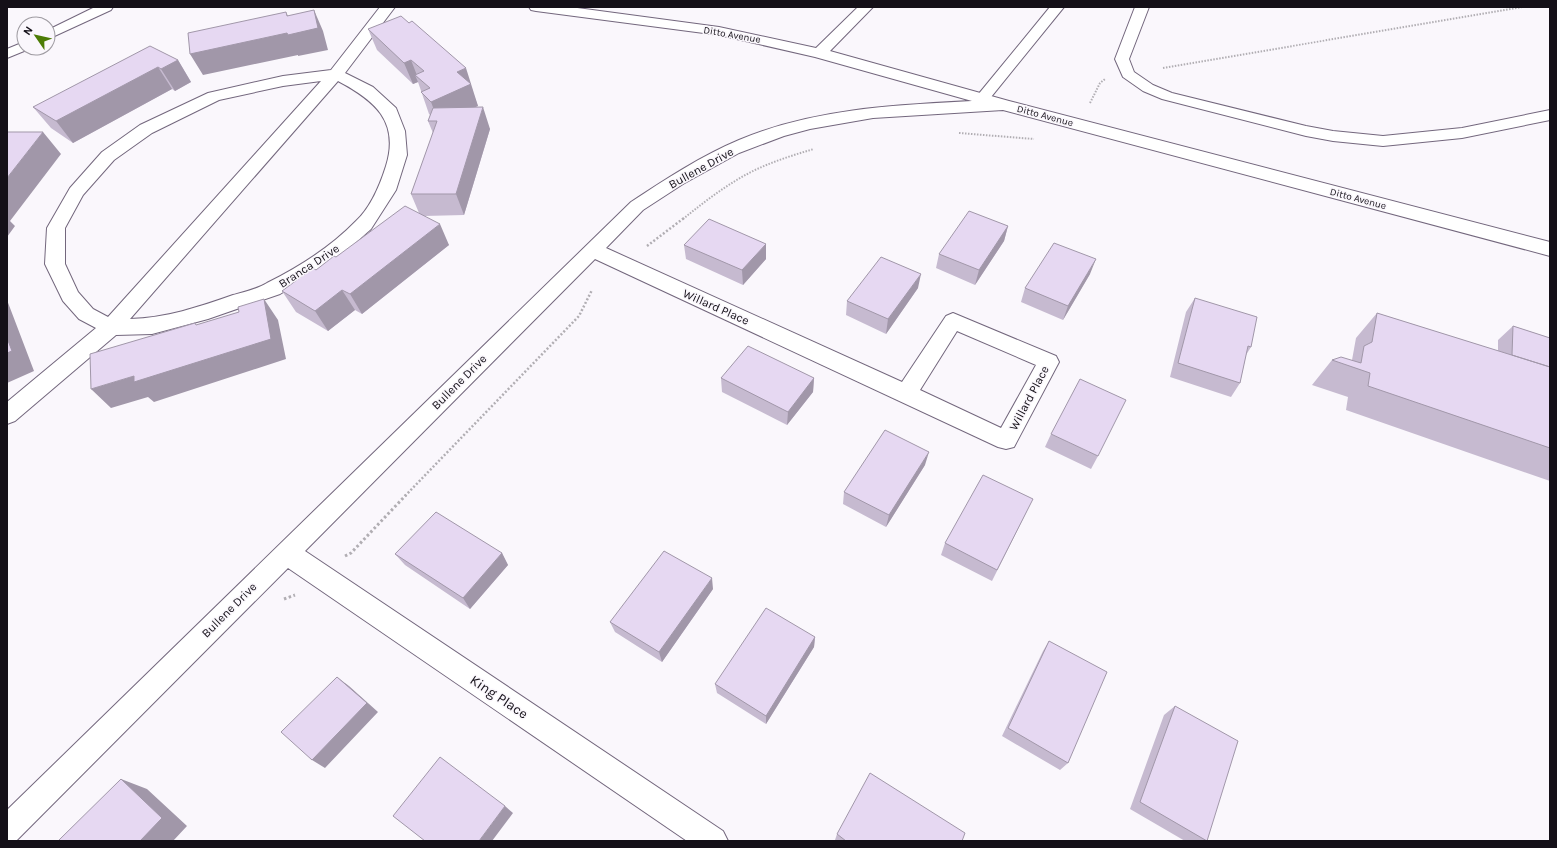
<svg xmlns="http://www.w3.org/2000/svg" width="1557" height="848" viewBox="0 0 1557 848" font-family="Karla,sans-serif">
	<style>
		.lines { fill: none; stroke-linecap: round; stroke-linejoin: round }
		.lane-casing { stroke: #73677d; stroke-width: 2 }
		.street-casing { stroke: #73677d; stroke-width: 2 }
		.path-far2 { stroke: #b1aeb3; stroke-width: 2; stroke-dasharray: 1.5 1.5; stroke-linecap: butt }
		.path-far1 { stroke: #b1aeb3; stroke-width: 2.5; stroke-dasharray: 2 2; stroke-linecap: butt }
		.path { stroke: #b1aeb3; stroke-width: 3; stroke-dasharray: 2.5 2.5; stroke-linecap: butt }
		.lane { fill: #fff; fill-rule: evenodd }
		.street { fill: #fff; fill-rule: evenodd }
		.wall { fill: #c6bad0 }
		.shaded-wall { fill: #a197a9 }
		.building { fill: #e6d8f2; stroke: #a197a9 }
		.labels { text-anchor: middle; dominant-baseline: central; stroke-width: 3; stroke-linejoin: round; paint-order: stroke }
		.far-street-label { font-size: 10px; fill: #141018; stroke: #faf7fc }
		.street-label { font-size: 12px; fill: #141018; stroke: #faf7fc }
		.near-street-label { font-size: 14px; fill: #141018; stroke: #faf7fc }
	</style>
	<rect width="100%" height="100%" fill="#faf7fc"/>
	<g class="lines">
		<g class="lane-casing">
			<path id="lane" d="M95 7H113L111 10 48 39V30Z
				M1050 7H1064L987 102 982 103 977 102 975 99 977 96Z
				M1135 7H1149L1129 59 1134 72 1153 85 1172 93 1306 126 1333 131 1383 136 1462 128 1550 110V120L1462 138 1383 146 1333 141 1306 136 1162 99 1143 91 1123 77 1115 59Z
				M24 42V48L29 49 7 58V49Z"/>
		</g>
		<g class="street-casing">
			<path id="street" d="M380 7H395L345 73 373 87 396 108 405 131 407 155 396 190 371 229 335 261 280 294 208 319 152 334 116 335 15 421 7 424V402L96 328 79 319 63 301 45 264 47 228 70 188 102 152 140 125 208 93 283 76 331 70ZM321 81 108 317 93 309 78 292 65 264V228L83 195 114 160 152 133 219 100 283 86ZM338 81C374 100 400 121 386 166 380 185 371 207 356 221 331 247 299 267 267 283 257 289 244 292 233 295 199 307 166 318 130 319Z
				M529 7H570L719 27 816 48 858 7H873L830 51 1009 101 1550 242V256L1003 110 873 118 810 129 784 136 739 153 683 184 643 210 606 248 902 382 946 316 953 313 1056 356 1059 362 1014 447 1006 449 998 447 595 259 305 551 723 831 728 841H687L288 568 17 840 7 841V810L631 202C666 179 701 156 739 140 812 109 894 105 972 101L815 57 719 35 536 11 531 10ZM957 331 1036 365 1001 428 920 390Z"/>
		</g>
		<path class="path-far2" d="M1163 68 1522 7
			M1090 103 1100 83 1105 79
			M959 133 1034 139
			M683 219C704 202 726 185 751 172 771 162 793 155 814 149"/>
		<path class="path-far1" d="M647 246 684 218
			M405 496 579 316 592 290"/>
		<path class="path" d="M345 556 351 553 406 495
			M284 599 295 595"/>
		<use href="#lane" class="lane"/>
		<use href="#street" class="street"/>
	</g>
	<path class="wall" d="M368 29 473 90H472L478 106 474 107 490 129 464 215 424 216 449 245 362 314 355 310 328 331 296 312 282 291 336 257 419 213 411 194 433 133 428 121 430 115 429 114 418 82 413 84 377 50Z
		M178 60 191 82 175 91 172 89 73 143 51 128 33 107Z
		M1008 226 1004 241 975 285 936 268 939 254Z
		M766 244V259L743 285 686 259 684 245Z
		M1090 274 1063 320 1021 302 1025 288Z
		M918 288 886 334 846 315 847 301Z
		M1195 298 1251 347 1246 355 1240 383 1231 397 1170 377 1186 312Z
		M1377 313 1498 351V340L1513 326 1550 338V481L1346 410 1348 397 1312 385 1332 360H1352L1356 338Z
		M721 378H814L813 392 787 425 722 392Z
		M1051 434 1098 456 1091 469 1045 447Z
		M925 465 886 527 843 504 844 492Z
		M1027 511 992 581 941 555 945 543Z
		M502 553 508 565 470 609 405 565 395 554Z
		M713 589 662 662 615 632 610 622Z
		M815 637 814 647 766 724 717 693 715 684Z
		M1049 641 1068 763 1060 770 1002 736 1043 651Z
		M1175 706 1207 841H1185L1130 809 1164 715Z
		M837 834 962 841H836L835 840Z"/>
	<path class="shaded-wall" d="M314 10 323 31 328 50 298 56V55L203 75 190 54 287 16 286 12 296 33Z
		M178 60 191 82 175 91 161 69Z
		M411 60 418 78 415 75 418 82 413 84 404 63Z
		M158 67 172 89 73 143 56 121Z
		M466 68 478 106 439 123 431 102 457 72Z
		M483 107 490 129 464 215 456 194Z
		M43 132 61 154 10 221 15 226 7 237V178Z
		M440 224 449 245 362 314 350 294Z
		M1008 226 1004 241 975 285 979 270Z
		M766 244V259L743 285 742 270Z
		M1096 259 1090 274 1063 320 1068 306Z
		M921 274 918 288 886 334 888 319Z
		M342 290 355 310 328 331 315 311Z
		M264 299 278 320 286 359 154 402 148 397 111 408 91 389 134 376Z
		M7 300 34 371 7 383Z
		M814 378 813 392 787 425 788 412Z
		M929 452 925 465 886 527 889 515Z
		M502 553 508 565 470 609 463 598Z
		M712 578 713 589 662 662 659 652Z
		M815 637 814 647 766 724V716Z
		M337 677 349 686 378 712 325 768 312 760Z
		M121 779 147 789 187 826 173 841H140Z
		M505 806 513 813 492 841H479Z"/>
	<path class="building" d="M314 10 318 28 288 35 287 33 190 54 188 33 286 12 287 16Z
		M401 16 409 23 412 21 466 68 457 72 471 84 431 102 421 92 430 88 415 75 424 71 411 60 404 63 368 29Z
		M150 46 178 60 161 69 158 67 56 121 33 107Z
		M483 107 456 194H411L437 121H428L433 108Z
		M7 132H43L7 178Z
		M405 206 440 224 350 294 342 290 315 311 282 291 313 268 316 270 334 256 336 257Z
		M969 211 1008 226 979 270 939 254Z
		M709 219 766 244 742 270 684 245Z
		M1054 243 1096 259 1068 306 1025 288Z
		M881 257 921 274 888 319 847 301Z
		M1195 298 1257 317 1251 347 1248 346 1240 383 1178 363Z
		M264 299 271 339 134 382V376L91 389 90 354 195 323 196 325 239 312 238 307Z
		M1377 313 1550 367V448L1368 386 1370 373 1332 360 1341 357 1361 363 1364 346 1372 342Z
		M1513 326 1550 338V367L1512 355Z
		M7 338 12 351 7 353Z
		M748 346 814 378 788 412 721 378Z
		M1080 379 1126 400 1098 456 1051 434Z
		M885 430 929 452 889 515 844 492Z
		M983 475 1033 499 997 570 945 543Z
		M436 512 502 553 463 598 395 554Z
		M664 551 712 578 659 652 610 622Z
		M766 608 815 637 766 716 715 684Z
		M1049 641 1107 672 1068 763 1008 728Z
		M337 677 367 703 312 760 281 732Z
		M1175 706 1238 741 1207 841 1140 802Z
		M440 757 505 806 479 841H425L393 816Z
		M870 773 965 833 962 841H846L837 834Z
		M121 779 162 818 140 841H58Z"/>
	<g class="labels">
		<g class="far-street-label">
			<text transform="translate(732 35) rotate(10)">Ditto Avenue</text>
			<text transform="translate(1045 116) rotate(15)">Ditto Avenue</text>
			<text transform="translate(1358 199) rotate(15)">Ditto Avenue</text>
		</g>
		<g class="street-label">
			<text transform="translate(701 168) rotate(-29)">Bullene Drive</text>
			<text transform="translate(309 266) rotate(-33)">Branca Drive</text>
			<text transform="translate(716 307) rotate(24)">Willard Place</text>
			<text transform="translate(459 382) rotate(-45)">Bullene Drive</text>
			<text transform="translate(1029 398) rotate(-62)">Willard Place</text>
			<text transform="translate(229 610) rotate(-45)">Bullene Drive</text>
		</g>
		<g class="near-street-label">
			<text transform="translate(499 697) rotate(34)">King Place</text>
		</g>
	</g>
	<rect width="1557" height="848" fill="none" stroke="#141018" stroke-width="16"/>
	<g transform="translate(36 36) rotate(304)"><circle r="19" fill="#faf7fc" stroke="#9e9ba1"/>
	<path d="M0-3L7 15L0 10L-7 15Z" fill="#4c7c05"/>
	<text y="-6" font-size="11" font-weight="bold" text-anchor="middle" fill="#141018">N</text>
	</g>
</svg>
